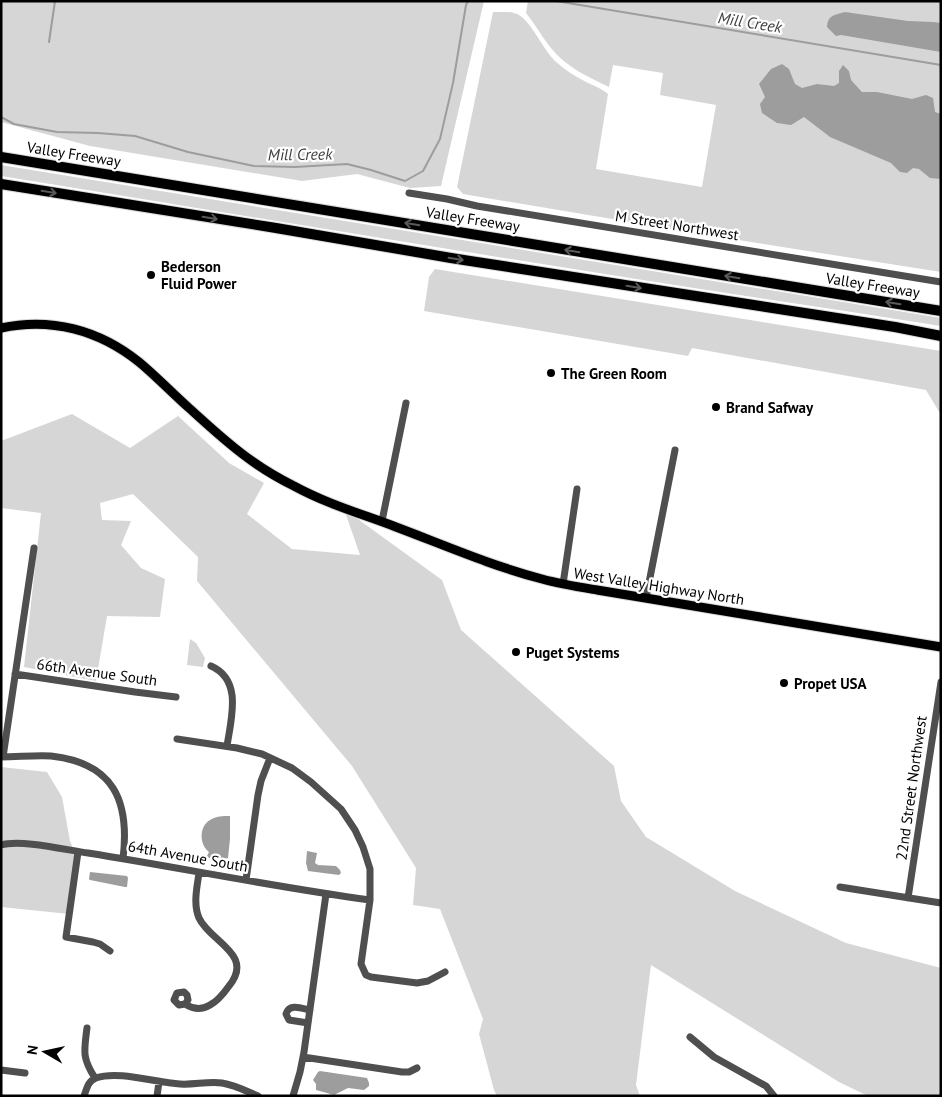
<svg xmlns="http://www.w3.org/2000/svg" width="942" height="1097" viewBox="0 0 942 1097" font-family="'PT Sans',sans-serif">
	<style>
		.green { fill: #d6d6d6 }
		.water { fill: #9d9d9d }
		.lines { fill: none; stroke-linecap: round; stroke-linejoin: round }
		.stream { stroke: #9d9d9d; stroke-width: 2 }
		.major-casing { stroke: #dbdbdb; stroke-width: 11 }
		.highway-casing { stroke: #dbdbdb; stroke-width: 12 }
		.minor { stroke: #4f4f4f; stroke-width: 7 }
		.major { stroke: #000; stroke-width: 9 }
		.highway { stroke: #000; stroke-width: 10 }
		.oneway { stroke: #595959 }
		.poi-dot { fill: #000; stroke: #fff; stroke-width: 2 }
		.labels { text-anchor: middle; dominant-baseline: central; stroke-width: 4.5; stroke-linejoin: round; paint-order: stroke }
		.street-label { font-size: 15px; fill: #000; stroke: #fff }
		.poi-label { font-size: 15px; font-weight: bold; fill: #000; stroke: #fff; text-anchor: start }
		.water-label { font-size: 16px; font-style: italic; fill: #3e3e3e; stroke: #fff }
	</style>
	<rect width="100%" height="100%" fill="#fff"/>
	<path class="green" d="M1 1H484L441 186 410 188 357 174 302 181 90 146 1 122Z
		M528 1H941V272L719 237 463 194 457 187 493 12C501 12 512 11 519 15 532 23 543 49 555 61 565 70 576 77 588 83 595 86 602 89 608 94L596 169 702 187 716 105 660 95 663 73 613 65 609 87C588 77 566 67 551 48 542 37 535 24 526 13Z
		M1 165 941 318V326C838 309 734 295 630 278 420 245 211 210 1 176Z
		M435 269 941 351V415L926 390 692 348 688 356 424 311 429 277Z
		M72 414 130 448 178 416 229 463 264 483 247 514 292 549 360 555 344 509 442 580 461 630 614 766 621 801 646 837 735 891 846 943 941 968V1096H868L839 1082 651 965 636 1085 640 1096H497L494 1090 479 1034 483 1019 440 909 413 905 416 868 352 766 197 581 198 557 133 494 100 503 102 520 131 521 121 545 141 568 165 579 160 617 107 616 96 681 24 667 41 513 1 508V441Z
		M190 639 196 643 205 658 203 667 187 665Z
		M1 767 47 772 62 797 70 841 74 851 78 852 69 914 1 907Z"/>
	<path class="water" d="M845 12 908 21 933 22 941 23V52L841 35 836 36 827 27C828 15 834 15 845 12Z
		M782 64 789 69 795 84 802 88 817 84 834 86 839 83V71L843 65 849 71 851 80 862 92H877L912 99 926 95 933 98 935 112 941 114V179L930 178 919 169 913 168 907 173 900 172 891 163 830 137 804 117 791 125 777 123 762 113 760 104 765 97 759 84 771 69Z
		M230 816V839L228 858C220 860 213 862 207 856L209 852C199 845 199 826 210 820 216 816 223 816 230 816Z
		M307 851 317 853 315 863 318 865 336 866 340 870 341 873 339 875 308 871 306 863Z
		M90 872 127 876 128 878 127 887H125L90 880 89 879Z
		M320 1071 367 1078 369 1083V1086L364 1090 348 1088 334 1095 316 1090V1084L313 1080 318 1072Z"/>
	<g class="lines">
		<path class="stream" d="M556 1 941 65
			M49 42 55 1
			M1 117 14 124 57 132 98 133 135 136 188 152 254 166 295 167 347 164 371 170 405 181 423 171 440 139 453 83 466 5 468 1"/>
		<g class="major-casing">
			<path id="major" d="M1 328C51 317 99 330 139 362 156 376 172 393 189 408 209 426 230 446 252 461 266 471 280 479 294 486 327 504 362 514 396 527 444 545 492 566 542 579 560 584 579 587 597 590L941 647"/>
		</g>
		<g class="highway-casing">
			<path id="highway" d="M1 157 941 311
				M1 184 276 228 451 258 895 327 941 336"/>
		</g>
		<path class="minor" d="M409 193 447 199 477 206 941 282
			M382 521 406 403
			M563 584 577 489
			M646 598 675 450
			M211 666C243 680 231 719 227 746
			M15 674 135 692 176 697
			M177 739 237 748 262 754 292 768 311 782 341 809 355 830 363 847 370 869V900L361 964 366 975 371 977 417 983 428 981 445 972
			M1 757C18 757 35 755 51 756 114 763 130 801 123 859
			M3 757 34 548
			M1 845C21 839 66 850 88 853 182 868 275 887 370 900
			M78 852 66 937 93 942 100 944 110 951
			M246 880 258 795 261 781 270 758
			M840 887 941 903
			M908 898 941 682
			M185 1004 188 1000 187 995 184 992 177 993 174 1000 179 1005 185 1004C193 1009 202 1010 210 1005 218 1001 224 993 229 986 255 954 210 942 199 918 193 904 197 887 199 873
			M308 1023 289 1020 286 1014C289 1003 301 1008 310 1010
			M87 1028C84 1051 82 1058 95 1078
			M690 1037 714 1057 766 1086 774 1096
			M303 1057 402 1072H409L417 1068
			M1 1070 25 1073
			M84 1096C87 1088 88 1081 96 1078 119 1070 156 1083 180 1084 194 1085 208 1081 222 1083 235 1085 246 1091 258 1096
			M157 1096 159 1082
			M293 1096 300 1072 304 1052 326 894"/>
		<use href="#major" class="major"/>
		<use href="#highway" class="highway"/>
	</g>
	<defs><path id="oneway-shaft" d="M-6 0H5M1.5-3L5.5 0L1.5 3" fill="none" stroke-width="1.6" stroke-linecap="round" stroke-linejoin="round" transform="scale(1.25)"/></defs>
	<g class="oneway">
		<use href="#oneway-shaft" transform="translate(49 192) rotate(9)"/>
		<use href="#oneway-shaft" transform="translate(210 218) rotate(9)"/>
		<use href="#oneway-shaft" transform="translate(412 224) rotate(-171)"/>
		<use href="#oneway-shaft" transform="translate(572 251) rotate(-171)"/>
		<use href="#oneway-shaft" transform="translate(456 259) rotate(9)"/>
		<use href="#oneway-shaft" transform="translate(732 277) rotate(-171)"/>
		<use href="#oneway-shaft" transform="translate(634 287) rotate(9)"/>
		<use href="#oneway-shaft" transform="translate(893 303) rotate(-171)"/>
	</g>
	<g class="poi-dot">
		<circle cx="151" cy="275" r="5"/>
		<circle cx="551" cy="373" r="5"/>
		<circle cx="716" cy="407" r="5"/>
		<circle cx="516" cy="652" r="5"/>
		<circle cx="784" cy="683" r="5"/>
	</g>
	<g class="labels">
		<g class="street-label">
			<text transform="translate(74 154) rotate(9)">Valley Freeway</text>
			<text transform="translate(473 219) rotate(9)">Valley Freeway</text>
			<text transform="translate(677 225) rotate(9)">M Street Northwest</text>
			<text transform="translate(873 285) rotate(9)">Valley Freeway</text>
			<text transform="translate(659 586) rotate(9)">West Valley Highway North</text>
			<text transform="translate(97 672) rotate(8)">66th Avenue South</text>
			<text transform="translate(911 788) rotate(-82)">22nd Street Northwest</text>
			<text transform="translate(188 856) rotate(10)">64th Avenue South</text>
		</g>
		<g class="poi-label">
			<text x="161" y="266">Bederson<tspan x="161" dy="17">Fluid Power</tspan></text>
			<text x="561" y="373">The Green Room</text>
			<text x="726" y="407">Brand Safway</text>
			<text x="526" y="652">Puget Systems</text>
			<text x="794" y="683">Propet USA</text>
		</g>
		<g class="water-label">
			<text transform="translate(750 22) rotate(9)">Mill Creek</text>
			<text transform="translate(300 154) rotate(-1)">Mill Creek</text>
		</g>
	</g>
	<rect width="942" height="1097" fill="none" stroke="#000000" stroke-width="5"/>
	<g transform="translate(45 1052) rotate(279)" stroke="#ffffff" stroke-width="4" paint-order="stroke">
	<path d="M0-4L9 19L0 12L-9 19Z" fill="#000000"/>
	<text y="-8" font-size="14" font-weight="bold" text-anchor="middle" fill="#000000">N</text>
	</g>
</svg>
